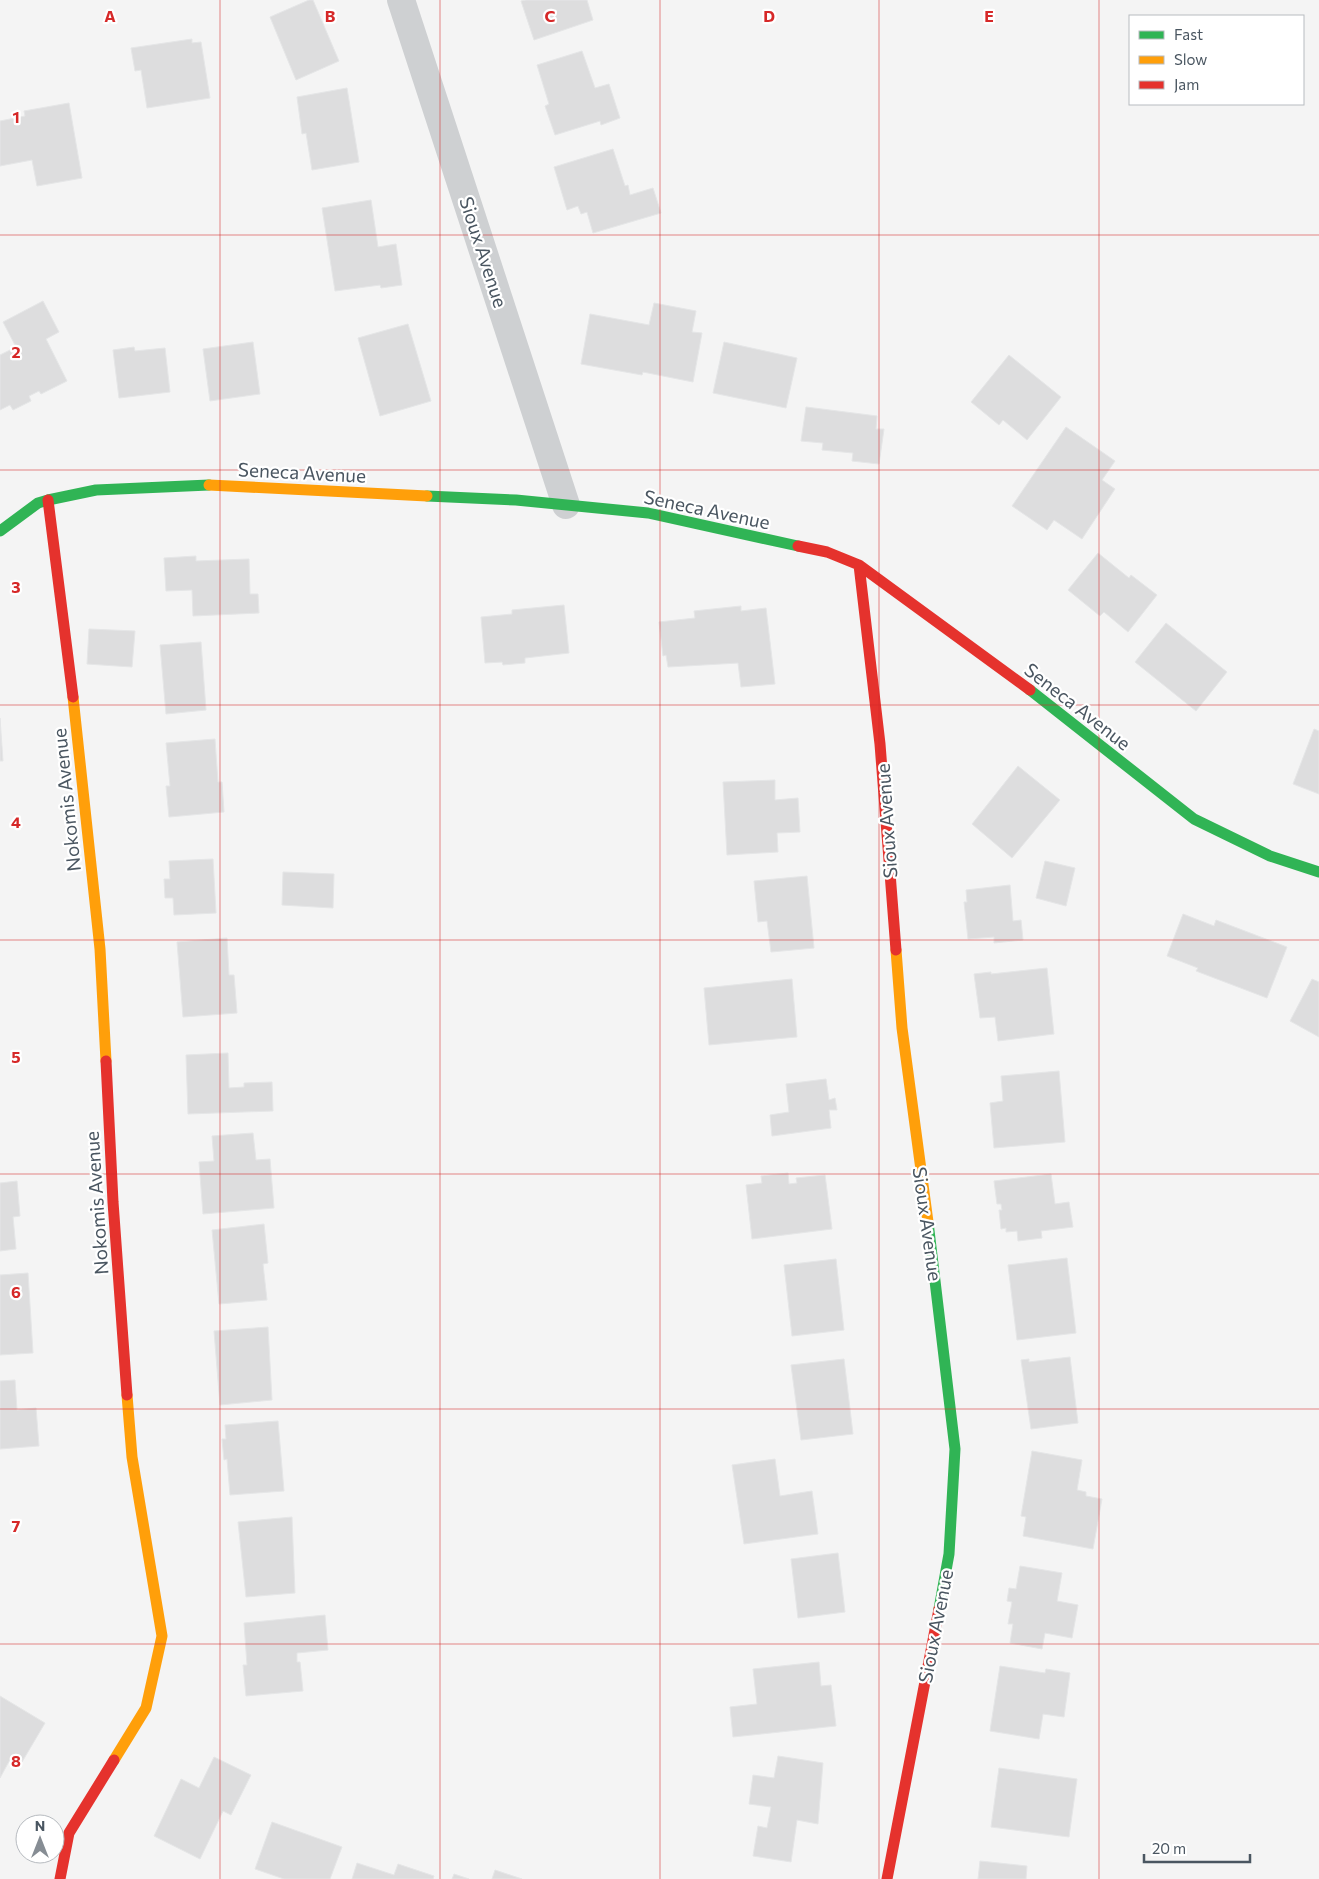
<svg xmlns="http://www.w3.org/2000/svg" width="1319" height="1879" viewBox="0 0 1319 1879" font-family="Commissioner,sans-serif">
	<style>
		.building { fill: #ddddde; stroke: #e5e6e7 }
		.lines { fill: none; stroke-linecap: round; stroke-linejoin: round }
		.street { stroke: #ced0d2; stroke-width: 28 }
		.fast { stroke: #30b455; stroke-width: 11 }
		.slow { stroke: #ff9f0a; stroke-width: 11 }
		.jam { stroke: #e5322d; stroke-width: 11 }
		.grid { fill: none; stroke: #d62828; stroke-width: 1; stroke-opacity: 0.55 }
		.labels { text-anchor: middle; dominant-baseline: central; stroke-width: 4.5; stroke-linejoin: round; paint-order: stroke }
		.street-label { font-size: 19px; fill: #4a5661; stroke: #fff }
		.grid-label { font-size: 16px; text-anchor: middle; font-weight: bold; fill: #d62828; stroke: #fff; stroke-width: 4.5; stroke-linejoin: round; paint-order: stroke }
	</style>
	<rect width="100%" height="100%" fill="#f4f4f4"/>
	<path class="building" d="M309 0H313L339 61 296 80 270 17Z
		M526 0H587L593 20 534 40 521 1Z
		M192 39V43L201 42 210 98 147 108 141 70 135 71 131 48Z
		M582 51 595 88 609 84 620 118 601 125 600 121 555 135 545 106 549 104 537 65Z
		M347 88 359 162 312 170 306 133 302 134 297 97Z
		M69 103 82 178 37 186 32 160 0 166V121L25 116 24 111Z
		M613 149 625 186 628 185 630 195 653 188 661 213 593 233 587 212 581 214 578 206 567 210 554 167Z
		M371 200 378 247 396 244 402 285 381 288 380 285 335 291 322 208Z
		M43 301 59 332 46 339 67 381 41 394 39 391 29 396 31 401 13 410 10 405 0 410V355L16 347 3 322Z
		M654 303 696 311 692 332 702 333 693 382 643 372 642 375 581 364 590 314 649 325Z
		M408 324 431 401 380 416 358 338Z
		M253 342 260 394 210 401 203 349Z
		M724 342 797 358 786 408 713 393Z
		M134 347 135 351 165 348 170 392 119 398 113 350Z
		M1009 355 1061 397 1027 440 1003 420 999 425 971 402Z
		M806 407 877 416 876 429H884L879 464 852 461 853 453 822 450 823 443 801 441Z
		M1066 427 1115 461 1102 480 1115 489 1082 539 1054 520 1047 530 1012 506Z
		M1098 553 1129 578 1131 575 1157 595 1128 632 1104 612 1100 616 1068 590Z
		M196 556V561L249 559 250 594H258L259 613 193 616 192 590 166 591 164 558Z
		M564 605 569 653 525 658V663L503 665 502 662 485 663 481 617 512 614V610Z
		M741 606V611L766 608 775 684 741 687 738 663 668 667 666 655 663 656 659 622 695 618 694 611Z
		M1166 623 1227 672 1196 711 1135 662Z
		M89 629 135 631 132 667 87 664Z
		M201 642 206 710 166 714 160 645Z
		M0 718 3 761H0Z
		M1314 729 1319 731V794L1293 784Z
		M215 739 218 782H222L224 812 169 817 166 786H170L166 743Z
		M1018 766 1060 800 1012 858 972 824Z
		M775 780V800L798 798 800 832 777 833 778 852 727 855 723 782Z
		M213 859 216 913 174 915 173 898H165L164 879H170L169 861Z
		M1045 861 1075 868 1066 906 1036 898Z
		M283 872 334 874 333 908 282 905Z
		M807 876 814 948 771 952 767 921 758 922 754 881Z
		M1010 885 1013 921 1021 920 1023 940 994 943V937L968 939 964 902H967L966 890Z
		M1183 914 1214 926 1216 920 1287 947 1267 998 1196 971 1198 968 1167 956Z
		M227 938 229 975H234L237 1013 183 1017 177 942Z
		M1047 968 1054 1034 998 1041 995 1017 980 1018 974 974 991 972V974Z
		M792 979 797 1037 709 1045 704 988Z
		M1312 979 1319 982V1037L1290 1021Z
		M228 1053 229 1088 244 1087V1083L272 1082 273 1111 188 1114 186 1055Z
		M1059 1071 1065 1142 994 1148 990 1103 1003 1101 1001 1076Z
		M826 1079 829 1100 835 1098 837 1110H829L831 1128 772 1136 770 1115 789 1112 786 1084Z
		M253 1133 256 1160 270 1159 274 1208 203 1214 199 1162 214 1161 212 1136Z
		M788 1173 789 1184 797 1183 796 1178 825 1175 832 1229 752 1239 746 1185 762 1183 761 1176Z
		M1051 1174 1055 1204 1069 1202 1073 1227 1041 1231 1042 1238 1018 1241 1017 1231 1006 1232V1228L1001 1229 999 1210H1002L1001 1204H997L994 1181Z
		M17 1181 20 1216 13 1217 16 1249 0 1251V1183Z
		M264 1224 268 1263 263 1264 267 1300 219 1304 212 1230Z
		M1067 1258 1076 1333 1017 1340 1008 1265Z
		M836 1259 844 1330 792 1336 784 1265Z
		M28 1273 33 1353 0 1355V1275Z
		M268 1327 272 1400 220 1405 214 1331Z
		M1070 1357 1078 1423 1031 1429 1021 1360 1029 1359V1362Z
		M844 1359 853 1434 801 1440 791 1365Z
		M15 1380 17 1410 36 1408 39 1446 0 1449V1381Z
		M278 1421 284 1491 230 1495 227 1459 224 1460 222 1439H226L225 1425Z
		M1032 1451 1082 1460 1077 1490 1086 1492V1496L1102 1499 1093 1549 1023 1536 1026 1517 1021 1516Z
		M775 1459 780 1496 812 1491 818 1534 744 1544 732 1465Z
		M292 1517 295 1593 246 1597 238 1522Z
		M838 1553 845 1612 798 1618 791 1559Z
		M1020 1566 1062 1573 1057 1601 1078 1605 1072 1638 1045 1633 1042 1649 1010 1643 1013 1624H1008L1012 1602 1007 1601 1009 1588 1016 1589Z
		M325 1615 328 1650 297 1653V1662H300L303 1691 246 1696 243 1665H247L244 1623Z
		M819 1662 821 1686 831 1685 836 1726 733 1737 730 1707 757 1704 753 1669Z
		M1000 1666 1045 1673 1046 1669 1070 1673 1064 1717 1043 1714 1039 1739 990 1731Z
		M0 1696 45 1723 22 1762 12 1756 0 1778Z
		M778 1756 823 1763 818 1824 797 1820 791 1862 753 1856 758 1826 767 1828 771 1807 749 1804 753 1775 774 1778Z
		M214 1757 251 1775 231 1815 223 1811 200 1859 154 1836 181 1779 199 1788Z
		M999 1768 1077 1779 1069 1837 991 1827Z
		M272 1822 342 1847 330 1879H284L255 1869Z
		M980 1861 1027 1866 1026 1879H978Z
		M357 1863 394 1875 398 1864 434 1876 433 1879H352Z
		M495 1870 522 1879H492Z
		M454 1874 469 1879H452Z"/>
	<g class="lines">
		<path class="street" d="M401 0 566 505"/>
		<path class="fast" d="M427 496 516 500 648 513 798 546
			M0 531 38 503 48 500 96 490 209 485
			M1030 690 1194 819 1270 856 1319 872
			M928 1222 955 1449 949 1554 939 1609"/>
		<path class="slow" d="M209 485 427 496
			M73 697 100 949 106 1061
			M896 950 902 1028 928 1222
			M114 1760 146 1708 162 1636 132 1457 127 1395"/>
		<path class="jam" d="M48 500 73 697
			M798 546 827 552 859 565 1030 690
			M859 565 880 744 896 950
			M106 1061 113 1202 127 1395
			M60 1879 69 1833 114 1760
			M887 1879 939 1609"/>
	</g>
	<path class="grid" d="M220 0V1879M440 0V1879M660 0V1879M879 0V1879M1099 0V1879M0 235H1319M0 470H1319M0 705H1319M0 940H1319M0 1174H1319M0 1409H1319M0 1644H1319"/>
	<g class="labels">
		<g class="street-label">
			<text transform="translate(484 252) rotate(72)">Sioux Avenue</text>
			<text transform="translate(302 472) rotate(3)">Seneca Avenue</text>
			<text transform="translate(707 509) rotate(12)">Seneca Avenue</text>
			<text transform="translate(1078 706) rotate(38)">Seneca Avenue</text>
			<text transform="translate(66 800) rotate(-96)">Nokomis Avenue</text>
			<text transform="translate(886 821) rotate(-94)">Sioux Avenue</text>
			<text transform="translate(96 1203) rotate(-94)">Nokomis Avenue</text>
			<text transform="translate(928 1224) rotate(82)">Sioux Avenue</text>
			<text transform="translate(935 1626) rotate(-79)">Sioux Avenue</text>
		</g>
	</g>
	<g class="grid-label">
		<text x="110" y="22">A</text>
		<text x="330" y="22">B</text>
		<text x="550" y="22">C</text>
		<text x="769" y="22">D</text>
		<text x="989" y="22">E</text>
		<text x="16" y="123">1</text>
		<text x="16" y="358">2</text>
		<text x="16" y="593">3</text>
		<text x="16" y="828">4</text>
		<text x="16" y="1063">5</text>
		<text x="16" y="1298">6</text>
		<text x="16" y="1532">7</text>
		<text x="16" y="1767">8</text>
	</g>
	<rect x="1129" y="15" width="175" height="90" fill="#ffffff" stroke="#b7bbc0"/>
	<rect x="1139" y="31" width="25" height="8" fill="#30b455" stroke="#b7bbc0"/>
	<text x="1174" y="40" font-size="15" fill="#4a5661">Fast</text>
	<rect x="1139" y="56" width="25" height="8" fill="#ff9f0a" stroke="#b7bbc0"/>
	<text x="1174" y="65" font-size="15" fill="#4a5661">Slow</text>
	<rect x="1139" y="81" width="25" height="8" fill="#e5322d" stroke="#b7bbc0"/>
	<text x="1174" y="90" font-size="15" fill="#4a5661">Jam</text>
	<g transform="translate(40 1839)"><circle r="24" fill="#ffffff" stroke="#b7bbc0"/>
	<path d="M0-4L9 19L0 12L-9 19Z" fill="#868d94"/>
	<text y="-8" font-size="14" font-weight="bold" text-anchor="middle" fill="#4a5661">N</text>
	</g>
	<path d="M1144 1854v8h106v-8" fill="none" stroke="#4a5661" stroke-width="2.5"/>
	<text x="1152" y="1854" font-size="15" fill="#4a5661" stroke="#ffffff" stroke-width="4" paint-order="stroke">20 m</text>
</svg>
